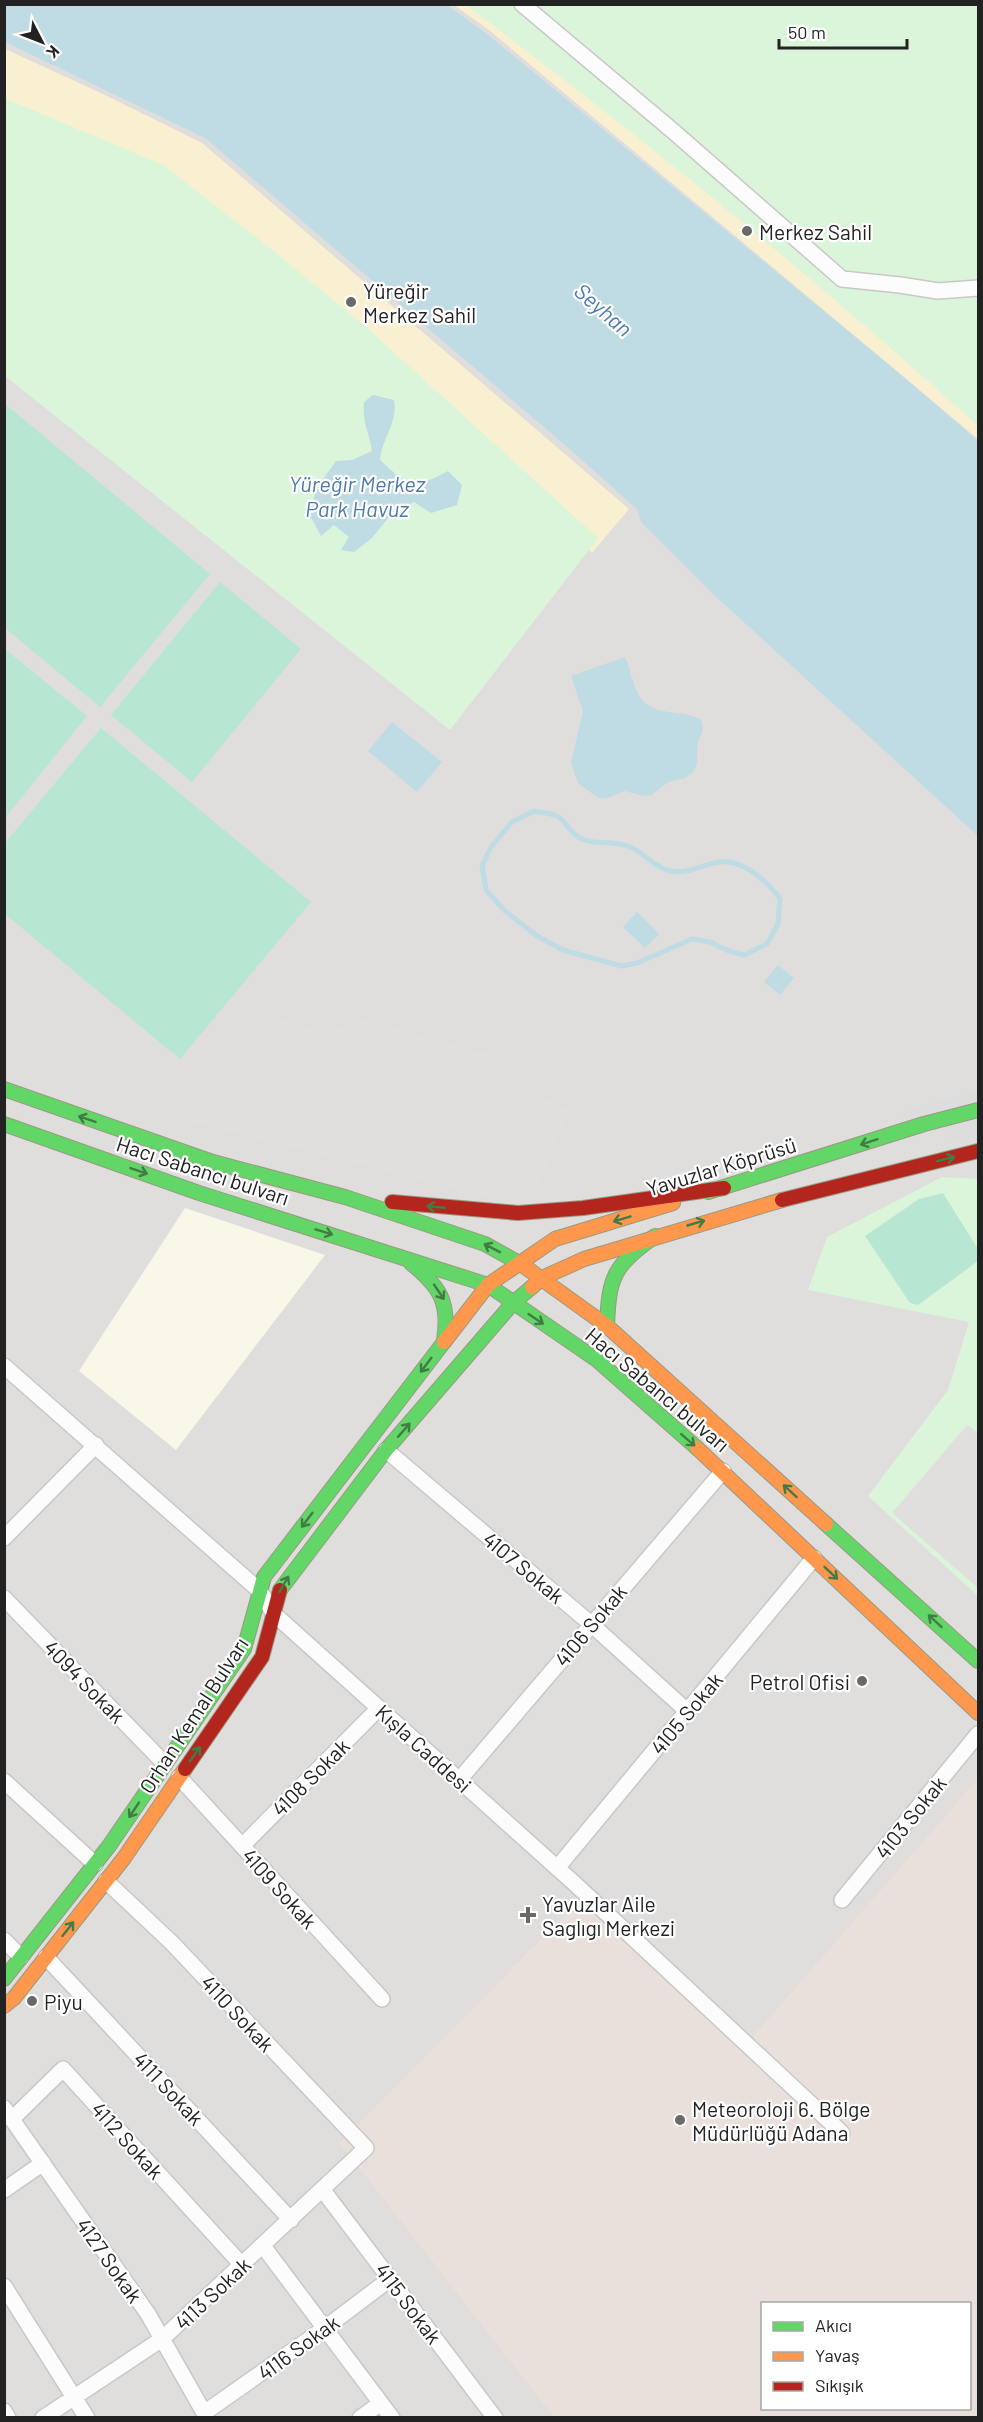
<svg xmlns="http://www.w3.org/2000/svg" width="983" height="2422" viewBox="0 0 983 2422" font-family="Barlow,sans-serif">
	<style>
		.residential { fill: #dfdedc; fill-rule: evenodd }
		.education { fill: #f8f7e8 }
		.military { fill: #eae0db; fill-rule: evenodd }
		.sand { fill: #f8f0d0 }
		.park { fill: #daf5da }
		.pitch { fill: #b7e6d2 }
		.parking { fill: #e0dfde }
		.water { fill: #bfdbe3 }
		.pier { fill: #dedddd }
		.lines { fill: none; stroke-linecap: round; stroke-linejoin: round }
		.stream { stroke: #bfdbe3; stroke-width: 5 }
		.street-casing { stroke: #c9c8c7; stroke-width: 18 }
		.fast-casing { stroke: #999a82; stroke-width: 16 }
		.slow-casing { stroke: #999a82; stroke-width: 16 }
		.jam-casing { stroke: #999a82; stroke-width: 16 }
		.street { stroke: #fdfcfc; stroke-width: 15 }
		.fast { stroke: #63d668; stroke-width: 14 }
		.slow { stroke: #ff974d; stroke-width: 14 }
		.jam { stroke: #b3261e; stroke-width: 14 }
		.oneway { stroke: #427c45 }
		.poi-dot { fill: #6a6968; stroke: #fff; stroke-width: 2 }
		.labels { text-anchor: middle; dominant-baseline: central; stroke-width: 4.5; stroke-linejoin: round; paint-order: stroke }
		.poi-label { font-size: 21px; fill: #222; stroke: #fff; text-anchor: start }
		.street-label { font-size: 21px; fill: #222; stroke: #fff }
		.water-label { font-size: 22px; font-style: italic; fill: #4a7aab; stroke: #fff }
	</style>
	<rect width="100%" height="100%" fill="#f0eeeb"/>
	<path class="residential" d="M5 5H978V2417L5 2418ZM762 2304H970V2408H762Z"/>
	<path class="education" d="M185 1208 325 1255 176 1450 79 1371Z"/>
	<path class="military" d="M978 1779V2417H554L340 2143 588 1892 750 2040ZM762 2304H970V2408H762Z"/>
	<path class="sand" d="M454 5H492L978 412V439L489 30Z
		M5 49 105 95 202 143 629 509 592 553 487 457 5 112Z"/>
	<path class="park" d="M466 5H978V426C814 277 643 138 466 5Z
		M4 98 163 165 261 241 366 327 598 538 450 730 5 376Z
		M942 1177 978 1179V1596L868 1496 948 1390 969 1322 808 1290 827 1237Z"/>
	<path class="pitch" d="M5 404 210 574 100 707 5 628Z
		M220 582 301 649 192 782 111 715Z
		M5 649 87 716 5 818Z
		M101 728 311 902 180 1059 5 914V843Z
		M943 1193 978 1249V1261L918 1305 910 1303 865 1236 919 1199Z"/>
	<path class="parking" d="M256 1012 322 1034 366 1020 504 1059 536 1094 569 1109 530 1208 172 1117Z
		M967 1425 978 1433V1588L892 1513Z"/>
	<path class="water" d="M4 5H447L487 34 893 368 978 441V836L713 594 642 523 637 509 566 446 205 138 5 42Z
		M373 395 394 400C398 424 382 438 380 460 408 486 413 490 448 471L462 485 457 505 431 513 414 502 393 512 372 538 354 552 341 550 349 537 334 525 321 536 308 512 319 485 336 461 352 460 372 451C369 430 362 424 364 402Z
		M625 657C630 669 633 686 640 697 653 718 683 708 701 720L703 729 697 746V764L693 772 685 778 668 782 652 795 643 796 625 791 608 798H598L578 783 571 763 583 711 571 676Z
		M392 722 442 762 417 792 368 751Z
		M637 912 659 934 645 948 623 927Z
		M778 965 794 978 780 995 764 982Z"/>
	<path class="pier" d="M978 1091V1151L900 1112Z"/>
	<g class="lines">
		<path class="stream" d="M534 811C541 813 552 813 557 816 568 823 570 835 585 840 600 845 616 840 630 847 644 853 654 867 670 871 684 874 696 868 710 864 739 854 763 878 780 898L778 924 767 944 744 955 729 951 710 942 692 939 637 963 621 966 563 950 537 936 505 911 486 890 482 866 491 847 512 822Z"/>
		<g class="street-casing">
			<path id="street" d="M522 4 673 131 842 279 900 285 938 291 978 288
				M4 1366 260 1591 274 1614 574 1883 842 2133
				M386 1450 591 1624 687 1711
				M4 1538 96 1445
				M4 1598 165 1764
				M179 1777 382 1999
				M459 1780 723 1471
				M4 1781 95 1864
				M242 1846 379 1708
				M557 1868 814 1558
				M842 1900 978 1734
				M4 1940 21 1957
				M46 1957 291 2220
				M4 2108 148 2314 207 2418
				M12 2119 63 2069 242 2265
				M322 2189 495 2418
				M4 2190 43 2163
				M263 2246 392 2418
				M4 2286 87 2418
				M4 2411 8 2418
				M204 2413 325 2328 390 2279
				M43 2418 162 2339 366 2148 172 1943 106 1881
				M360 2418 381 2403"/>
		</g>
		<g class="fast-casing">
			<path id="fast" d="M4 1089 213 1162 345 1197 485 1244 521 1264
				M4 1124 199 1193 488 1285 597 1360 697 1448
				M708 1192 924 1124 978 1110
				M411 1263C440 1287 450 1302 444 1340
				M607 1326C609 1275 614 1266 655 1236
				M826 1524 978 1661
				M280 1590 386 1450 513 1303 532 1287
				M4 1979 109 1846 244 1649 264 1577 444 1342"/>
		</g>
		<g class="slow-casing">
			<path id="slow" d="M521 1264 607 1326 826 1524
				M532 1287 542 1278 584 1259 782 1200
				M444 1342 488 1285 555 1239 673 1203
				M697 1448 978 1713
				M4 2006 14 1998 124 1858 185 1769"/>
		</g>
		<g class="jam-casing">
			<path id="jam" d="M782 1200 978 1151
				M392 1202 518 1213 583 1208 724 1188
				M185 1769 262 1657 280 1590"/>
		</g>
		<use href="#street" class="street"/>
		<use href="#fast" class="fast"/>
		<use href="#slow" class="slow"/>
		<use href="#jam" class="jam"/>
	</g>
	<defs><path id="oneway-shaft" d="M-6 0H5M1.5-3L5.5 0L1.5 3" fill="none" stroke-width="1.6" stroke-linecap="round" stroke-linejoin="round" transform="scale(1.5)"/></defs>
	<g class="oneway">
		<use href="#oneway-shaft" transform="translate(87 1119) rotate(-161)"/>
		<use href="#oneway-shaft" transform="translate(869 1142) rotate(162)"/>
		<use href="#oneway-shaft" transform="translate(946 1159) rotate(-14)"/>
		<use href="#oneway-shaft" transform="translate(139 1171) rotate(19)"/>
		<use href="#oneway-shaft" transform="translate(436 1207) rotate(-175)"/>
		<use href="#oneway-shaft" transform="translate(622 1219) rotate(163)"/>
		<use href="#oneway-shaft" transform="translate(696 1223) rotate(-16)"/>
		<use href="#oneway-shaft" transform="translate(324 1232) rotate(17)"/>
		<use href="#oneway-shaft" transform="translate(492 1248) rotate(-153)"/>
		<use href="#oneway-shaft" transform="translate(439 1292) rotate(56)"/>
		<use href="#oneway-shaft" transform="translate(536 1319) rotate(34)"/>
		<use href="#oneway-shaft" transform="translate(426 1365) rotate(127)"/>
		<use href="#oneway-shaft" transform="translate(404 1430) rotate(-49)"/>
		<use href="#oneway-shaft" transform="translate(688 1440) rotate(41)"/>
		<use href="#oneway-shaft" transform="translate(790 1491) rotate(-138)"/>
		<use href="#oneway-shaft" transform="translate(307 1520) rotate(127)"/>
		<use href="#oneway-shaft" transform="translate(831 1573) rotate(43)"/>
		<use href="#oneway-shaft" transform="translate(284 1584) rotate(-60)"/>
		<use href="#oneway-shaft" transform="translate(935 1621) rotate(-138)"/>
		<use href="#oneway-shaft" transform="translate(195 1754) rotate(-55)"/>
		<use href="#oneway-shaft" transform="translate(134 1810) rotate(124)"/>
		<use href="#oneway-shaft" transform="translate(68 1929) rotate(-52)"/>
	</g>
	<g class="poi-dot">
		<circle cx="747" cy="231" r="6"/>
		<circle cx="351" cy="302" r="6"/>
		<circle cx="862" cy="1681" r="6"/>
		<path d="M525 1906h6v6h6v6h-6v6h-6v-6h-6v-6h6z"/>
		<circle cx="32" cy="2001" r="6"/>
		<circle cx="680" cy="2120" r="6"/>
	</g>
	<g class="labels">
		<g class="poi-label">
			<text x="759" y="231">Merkez Sahil</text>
			<text x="363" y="290">Yüreğir<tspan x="363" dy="24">Merkez Sahil</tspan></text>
			<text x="850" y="1681" text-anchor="end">Petrol Ofisi</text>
			<text x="542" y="1903">Yavuzlar Aile<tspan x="542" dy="24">Saglıgı Merkezi</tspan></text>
			<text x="44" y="2001">Piyu</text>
			<text x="692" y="2108">Meteoroloji 6. Bölge<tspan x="692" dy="24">Müdürlüğü Adana</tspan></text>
		</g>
		<g class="street-label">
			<text transform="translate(721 1166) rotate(-17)">Yavuzlar Köprüsü</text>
			<text transform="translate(203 1170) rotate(18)">Hacı Sabancı bulvarı</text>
			<text transform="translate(658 1389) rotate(40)">Hacı Sabancı bulvarı</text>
			<text transform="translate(524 1567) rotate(40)">4107 Sokak</text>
			<text transform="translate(590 1625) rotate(-50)">4106 Sokak</text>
			<text transform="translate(85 1681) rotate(46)">4094 Sokak</text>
			<text transform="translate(686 1713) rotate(-50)">4105 Sokak</text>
			<text transform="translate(193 1715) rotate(-57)">Orhan Kemal Bulvarı</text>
			<text transform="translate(424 1748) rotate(42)">Kışla Caddesi</text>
			<text transform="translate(310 1777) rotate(-45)">4108 Sokak</text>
			<text transform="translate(910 1817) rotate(-51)">4103 Sokak</text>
			<text transform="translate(280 1888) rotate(48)">4109 Sokak</text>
			<text transform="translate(238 2013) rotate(47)">4110 Sokak</text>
			<text transform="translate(169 2088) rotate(47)">4111 Sokak</text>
			<text transform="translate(128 2140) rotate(48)">4112 Sokak</text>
			<text transform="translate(110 2260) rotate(55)">4127 Sokak</text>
			<text transform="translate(212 2293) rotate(-43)">4113 Sokak</text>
			<text transform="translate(409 2303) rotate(53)">4115 Sokak</text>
			<text transform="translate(298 2347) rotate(-36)">4116 Sokak</text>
		</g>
		<g class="water-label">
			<text transform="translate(604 309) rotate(41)">Seyhan</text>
			<text x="357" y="483">Yüreğir Merkez<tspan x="357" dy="25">Park Havuz</tspan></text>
		</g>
	</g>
	<rect width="983" height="2422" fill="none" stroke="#222222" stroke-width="12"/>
	<rect x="761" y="2302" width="210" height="108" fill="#ffffff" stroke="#a7a7a7" stroke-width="1.5"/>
	<rect x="773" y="2322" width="30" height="9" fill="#63d668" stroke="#a7a7a7" stroke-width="1.5"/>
	<text x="815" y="2332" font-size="18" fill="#222222">Akıcı</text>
	<rect x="773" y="2352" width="30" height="9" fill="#ff974d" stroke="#a7a7a7" stroke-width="1.5"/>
	<text x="815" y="2362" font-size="18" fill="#222222">Yavaş</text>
	<rect x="773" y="2382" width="30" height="9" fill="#b3261e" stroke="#a7a7a7" stroke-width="1.5"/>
	<text x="815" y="2392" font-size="18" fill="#222222">Sıkışık</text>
	<g transform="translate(42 42) rotate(132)" stroke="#ffffff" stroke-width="4.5" paint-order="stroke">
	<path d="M0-4.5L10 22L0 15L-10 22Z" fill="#222222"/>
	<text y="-9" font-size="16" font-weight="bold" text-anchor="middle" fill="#222222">K</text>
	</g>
	<path d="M779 39v9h128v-9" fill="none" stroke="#222222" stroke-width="3"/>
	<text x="788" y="39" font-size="18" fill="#222222" stroke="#ffffff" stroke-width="4.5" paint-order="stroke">50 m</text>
</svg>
